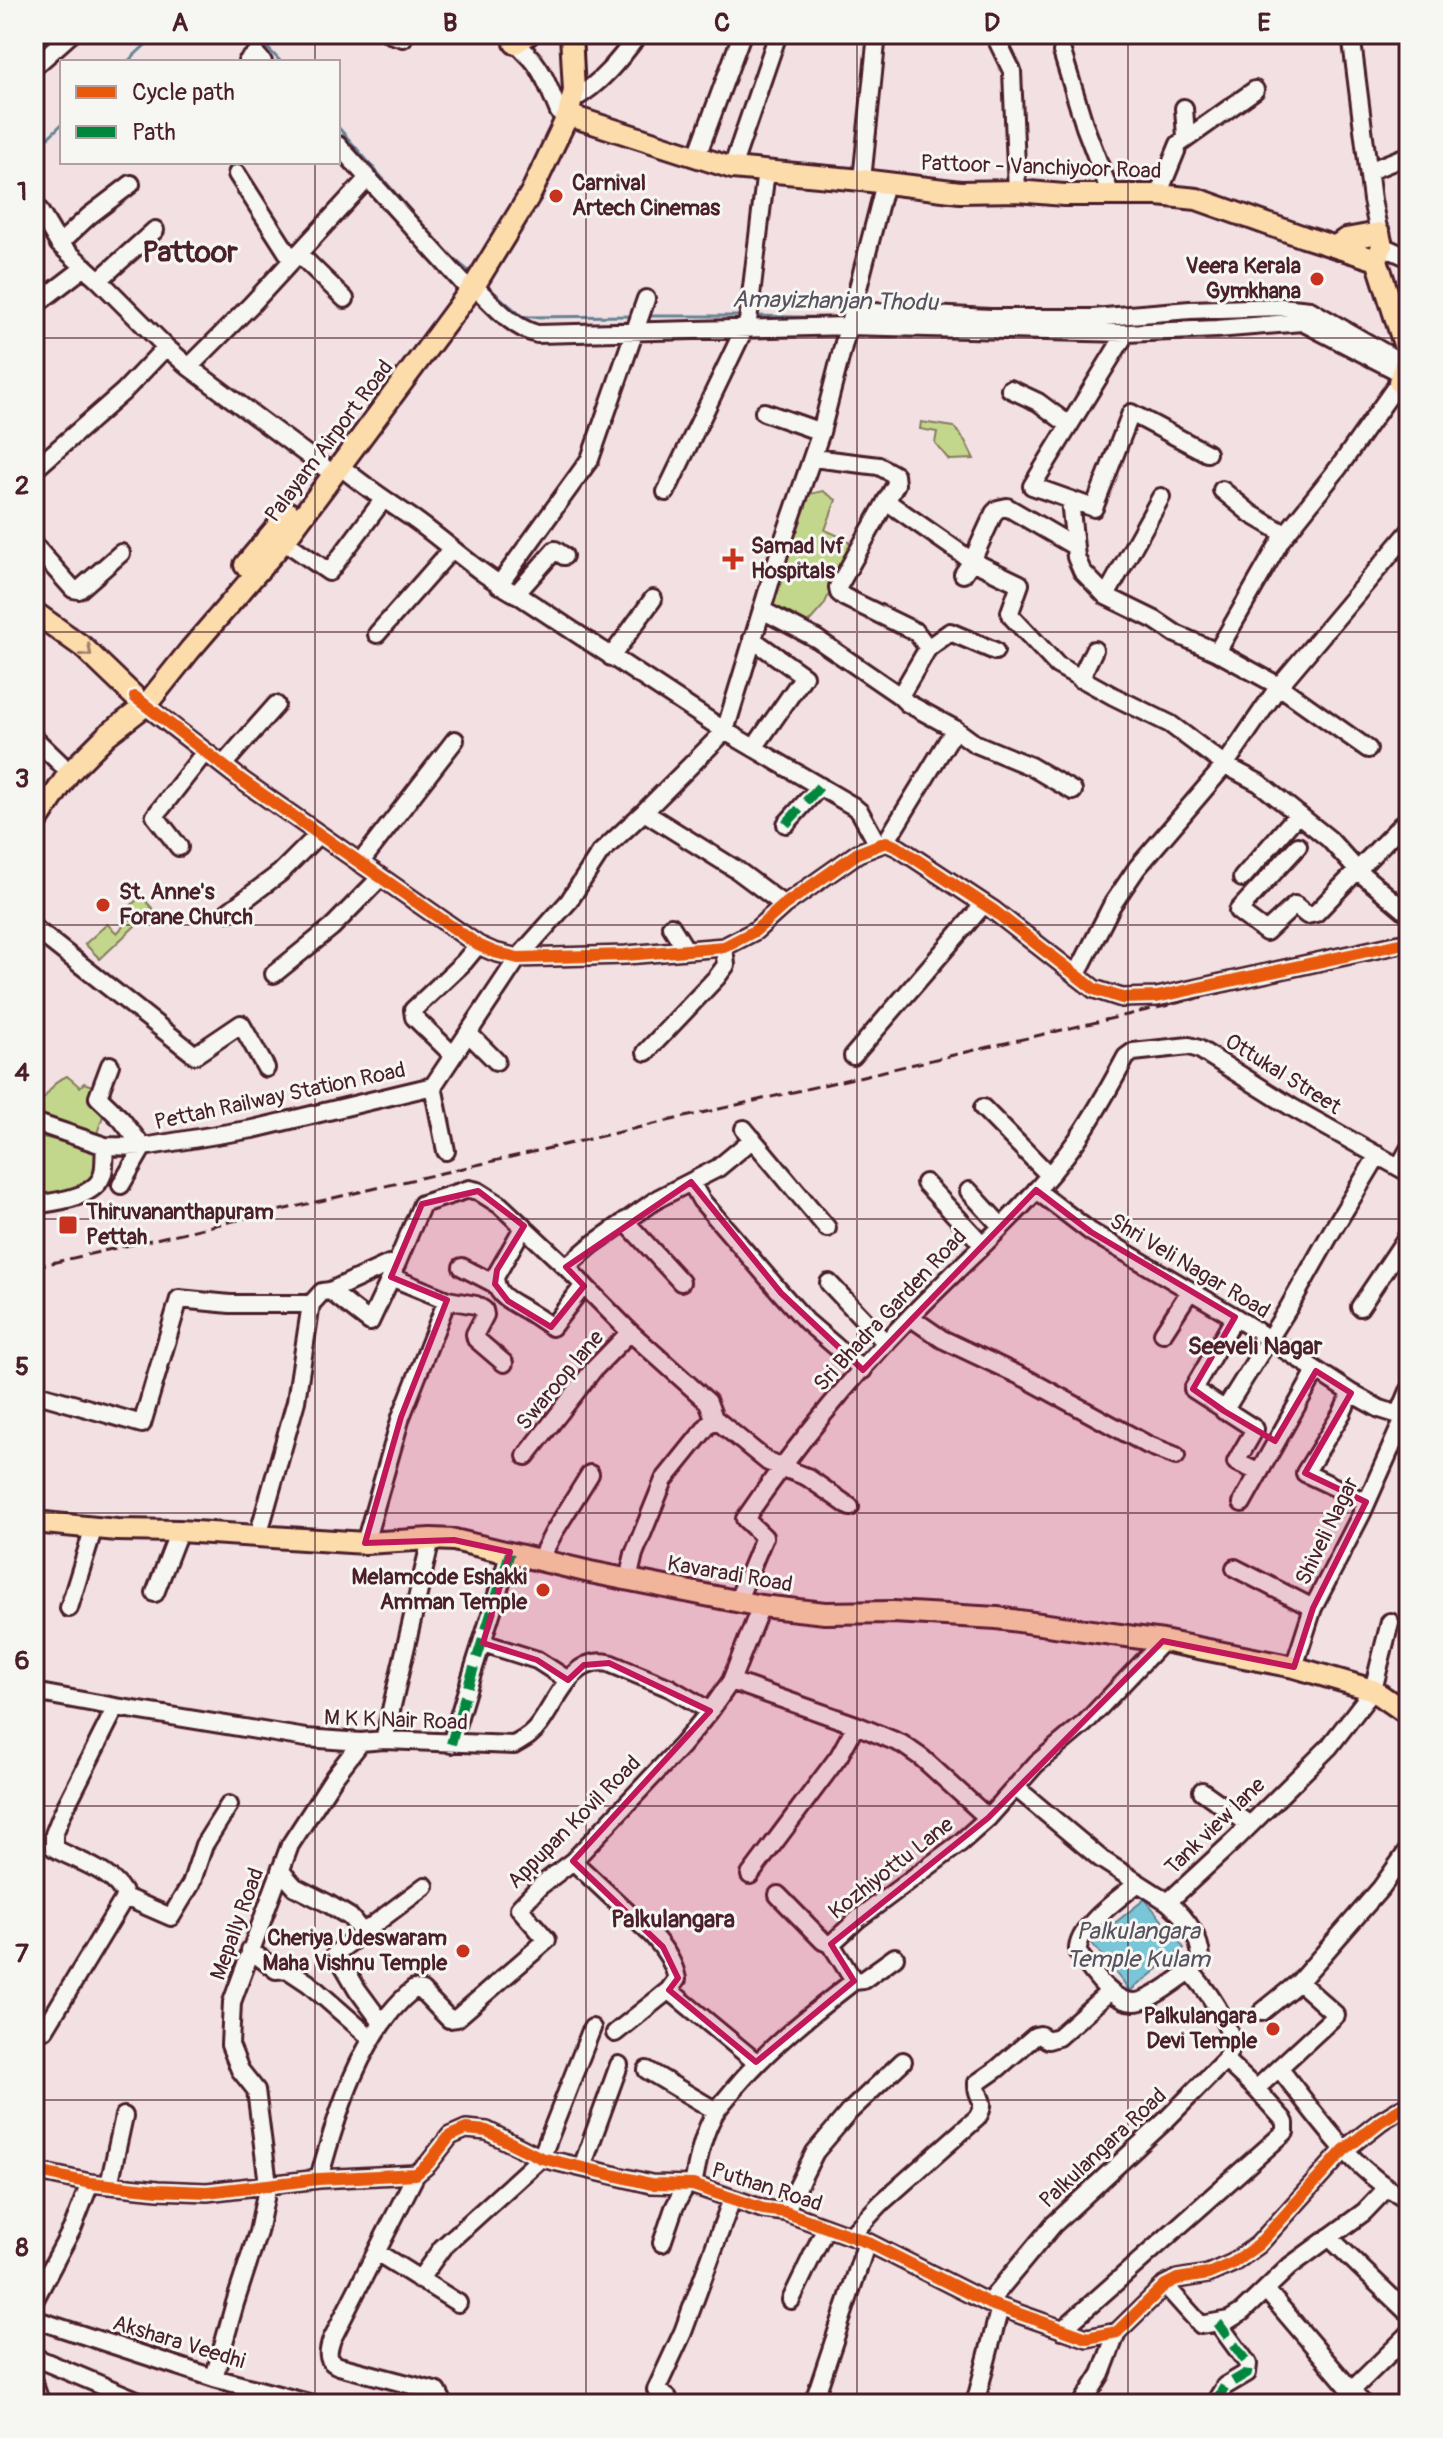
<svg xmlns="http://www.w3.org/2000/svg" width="1443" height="2438" viewBox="0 0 1443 2438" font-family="Pangolin,sans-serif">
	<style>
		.green { fill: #c3d78c; stroke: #867b5c; stroke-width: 2 }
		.water { fill: #79c6d8; stroke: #668393; stroke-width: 2 }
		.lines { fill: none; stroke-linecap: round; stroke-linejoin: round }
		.stream { stroke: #668393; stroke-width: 3 }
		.minor-casing { stroke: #4a1f2b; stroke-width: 22 }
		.major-casing { stroke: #4a1f2b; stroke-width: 26 }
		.minor { stroke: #f6f6f2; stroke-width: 16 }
		.major { stroke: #fddcac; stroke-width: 20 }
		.rail { stroke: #4a1f2b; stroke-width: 3; stroke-dasharray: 12 6; stroke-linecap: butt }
		.quiet { stroke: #00873e; stroke-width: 10; stroke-dasharray: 20 10; stroke-linecap: butt }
		.cycleway-casing { stroke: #f6f6f2; stroke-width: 17 }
		.cycleway { stroke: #e8590c; stroke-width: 12 }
		.oneway { stroke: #a47e6c }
		.marked { fill: #c2185b; fill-opacity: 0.2; stroke: #c2185b; stroke-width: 6; stroke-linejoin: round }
		.grid { fill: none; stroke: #4a1f2b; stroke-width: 2; stroke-opacity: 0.55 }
		.poi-dot { fill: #c8321e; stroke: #f6f6f2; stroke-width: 3 }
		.labels { text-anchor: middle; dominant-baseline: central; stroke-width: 6; stroke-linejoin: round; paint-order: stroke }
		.street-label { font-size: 22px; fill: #4a1f2b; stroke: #f6f6f2 }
		.poi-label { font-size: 22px; font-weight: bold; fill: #4a1f2b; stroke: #f6f6f2; text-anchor: start }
		.water-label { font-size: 24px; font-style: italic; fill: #58515f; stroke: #f6f6f2 }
		.neighbourhood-label { font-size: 24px; font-weight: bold; fill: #4a1f2b; stroke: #f6f6f2 }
		.district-label { font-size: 30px; font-weight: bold; fill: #4a1f2b; stroke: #f6f6f2 }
		.neatline { fill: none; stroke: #4a1f2b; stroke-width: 3 }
		.grid-label { font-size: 26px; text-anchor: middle; font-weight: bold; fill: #4a1f2b }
	</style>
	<rect width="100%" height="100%" fill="#f2e0e3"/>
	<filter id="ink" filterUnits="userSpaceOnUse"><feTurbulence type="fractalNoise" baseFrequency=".0125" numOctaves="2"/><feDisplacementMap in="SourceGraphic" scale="16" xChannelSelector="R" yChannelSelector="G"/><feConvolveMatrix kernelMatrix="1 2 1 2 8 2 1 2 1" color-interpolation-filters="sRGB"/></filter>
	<g filter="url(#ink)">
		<path class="green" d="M921 422 954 427 965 441 974 459 949 460 935 443 937 432 920 429Z
			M823 491 836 500 825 530 846 539 852 545 824 605 808 623 781 615 769 601 801 496Z
			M141 896 153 909 100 959 85 944 107 924 117 933 131 918 125 911Z
			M67 1076 80 1087 84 1083 111 1093 95 1139 34 1117V1111L57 1081Z
			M34 1135 96 1150 98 1162 94 1180 75 1192 34 1201Z"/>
		<path class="water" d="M1145 1899 1184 1948 1130 1991 1091 1942Z"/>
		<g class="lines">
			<path class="stream" d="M254 34 281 62
				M127 62 157 34
				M338 127 449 255 471 273
				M34 151 62 124
				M483 283 523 317 636 316
				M647 316H744
				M755 316 844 318
				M1151 324 1275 316"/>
			<g class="minor-casing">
				<path id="minor" d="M390 34 403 38
					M510 34C516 44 524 50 532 59 545 74 551 94 559 112L568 115
					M994 34 1012 71 1017 191
					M1351 34 1372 200 1379 233
					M1062 52 1085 127 1111 195
					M247 62 256 54 263 62
					M34 67 71 34
					M572 100C600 85 620 59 639 34
					M1184 108 1186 137
					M338 145 464 284
					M697 156 742 34
					M732 168 778 34
					M1369 171 1409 155
					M237 174 292 260
					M862 180 877 34
					M1158 195 1179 144 1255 90
					M34 202 59 244 99 280 166 347 189 367 325 468
					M59 244 89 216 131 184
					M1382 246 1409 258
					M298 253 345 299
					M99 280 155 230
					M474 286C493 304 511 327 537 334L848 326 1126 333 1217 329 1302 322 1401 373
					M34 306 85 267
					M853 311 990 318H1093L1190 310 1281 307 1310 310 1390 356
					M1126 333 1032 486 1094 508 1131 413 1207 453
					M189 367 251 305 368 178
					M1010 389 1038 402 1069 425
					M764 412 821 432
					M813 458 879 466 895 475 896 484 838 587 839 593 844 597 916 632 928 648 900 696 907 703 955 729 974 743 1030 766 1073 791
					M340 466C365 487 388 502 415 520 450 545 481 576 520 596L725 731 853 806 860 812 877 843
					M34 470 123 392 166 347
					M1222 490 1251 514 1285 534
					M666 492 748 321 766 170
					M1070 500 1076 557 1082 571 1106 596 1155 620 1176 634 1217 652 1281 540 1339 467 1399 382
					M886 501 972 561 1020 584 1010 612 1012 617 1057 665 1113 696 1170 724 1225 765 1259 783 1329 839 1358 871 1409 914
					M284 541 329 572 383 500
					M34 545 73 589 79 590 121 553
					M963 574 972 561 994 513 998 509 1007 507 1074 546
					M499 585 590 459 646 299
					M516 594 555 550 564 556
					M1106 596 1161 497
					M762 610 817 639 900 696
					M377 634 452 549
					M752 639 804 676 754 748
					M928 648 950 632 995 651
					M1217 652 1279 686 1368 749
					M611 657 653 599
					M1080 679 1094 650
					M137 699 243 781 478 945 494 952 518 958 626 955 724 947 755 931 784 905 858 853 886 842 899 848 993 910 1094 989 1122 998 1157 997 1409 942
					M34 738 61 764
					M223 765 276 705
					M644 812 737 870 784 905
					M786 824 820 786
					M886 842 955 729
					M1298 846 1238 911 1266 932 1295 905 1307 915 1316 913 1409 817
					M179 847 155 816 205 752
					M360 863 455 740
					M1242 878 1298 814
					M228 912 280 873 319 834
					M671 926 686 950
					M34 928 195 1055 241 1024 266 1068
					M274 974 332 927 381 877
					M1077 974 1112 905 1137 868 1225 765 1279 686 1409 532
					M466 1036 473 1038 496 1061
					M646 1052 717 977 726 965 724 947
					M452 1054 414 1017 413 1010 464 962 478 945
					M853 1056 984 904
					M110 1065 98 1097 121 1119 143 1147 121 1185
					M433 1086 446 1151
					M983 1108 1049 1175
					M34 1122 105 1146 143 1147 253 1129 433 1086 518 958 569 901 600 853 644 812 725 731 781 547 821 432 885 183
					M744 1129 827 1228
					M1399 1167 1409 1149
					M691 1182 701 1200 781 1293 806 1321 863 1370
					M925 1183 983 1245
					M1036 1190 1091 1232 1235 1317 1351 1393 1380 1409 1409 1418
					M969 1191 1001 1226
					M34 1205C55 1202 97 1198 103 1173 105 1165 104 1154 105 1146
					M625 1221 681 1282
					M524 1226 495 1277C496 1296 509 1300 524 1309 533 1314 542 1321 552 1327L584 1285
					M462 1267 495 1284
					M566 1267 593 1244 659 1198 718 1168 753 1139
					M391 1277 447 1300 476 1305 484 1310 485 1315 475 1334 476 1339 504 1363
					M829 1283 886 1343
					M330 1291 370 1322 394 1271
					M1360 1307 1409 1234
					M910 1317 942 1339 1027 1379 1148 1445 1176 1456
					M1235 1317 1193 1389 1255 1429 1236 1462 1258 1472
					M1163 1333 1190 1291
					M34 1393 142 1424 179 1299 230 1304H311
					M1351 1393 1342 1413 1305 1473 1366 1502
					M1224 1411 1289 1307 1332 1231 1378 1155
					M1399 1415 1409 1391
					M526 1456 593 1370 630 1332
					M1242 1503 1316 1371
					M258 1536 296 1401 311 1304 322 1292 330 1291 389 1264 396 1265 422 1204 469 1189 478 1191 500 1205 566 1267 630 1332 708 1402 714 1418 768 1462 807 1477 850 1507
					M365 1543 401 1417 447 1300
					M540 1559 554 1532 590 1474
					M1235 1568 1313 1608
					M628 1580 634 1554 664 1480 714 1418
					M155 1593 179 1531
					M737 1602 764 1537 745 1519C794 1447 849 1380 910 1317 966 1259 1030 1206 1077 1140 1095 1114 1111 1085 1126 1057L1133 1052 1189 1046 1199 1049 1293 1108 1409 1173
					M69 1608 94 1527
					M483 1643 537 1660 568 1680
					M1294 1667 1313 1608 1362 1513 1405 1416
					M731 1681 856 1725 902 1744 922 1758 988 1818
					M34 1692 116 1707 306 1738 361 1742 384 1740 514 1745C524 1739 532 1735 539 1725 558 1700 571 1656 609 1663L670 1688 710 1711
					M384 1740 431 1539
					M451 1744C469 1679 491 1617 510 1552
					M1015 1787 1101 1859 1168 1902
					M1202 1791 1250 1825
					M573 1861 653 1936C664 1948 674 1963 677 1979L669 1990 615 2033
					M280 1870 295 1887 327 1903 350 1917 363 1933
					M750 1875 839 1756 856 1725
					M1138 1883C1120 1898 1075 1928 1078 1953 1092 1970 1114 2009 1141 2001 1157 1996 1175 1981 1190 1971
					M778 1895 823 1941 831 1944
					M125 1897 171 1917 191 1884 204 1845 229 1805
					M250 1950 276 1970 287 1969 308 1983 372 2039
					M854 1981 863 1980 895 1957
					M669 1990 756 2062
					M1262 2012 1299 1982
					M382 2023 357 1989 336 1953 425 1886
					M34 2032 45 2029 125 1897C116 1871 76 1861 54 1848V1834L62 1814 116 1707
					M1225 2060 1233 2043C1224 2015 1210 1993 1190 1971L1201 1958C1200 1935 1184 1916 1168 1902L1237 1838 1329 1747 1373 1690 1390 1622
					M1279 2068C1317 2116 1353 2172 1409 2201
					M647 2070 716 2111
					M582 2167 619 2065
					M34 2171 90 2183 158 2190 207 2192 319 2179 416 2174 428 2164 450 2136 466 2129 487 2131 541 2158 651 2184 693 2185 763 2209 785 2212 867 2242 988 2303 1087 2338 1117 2332 1165 2285 1177 2279 1208 2274 1233 2263 1258 2245 1344 2150 1381 2121 1409 2104
					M416 2174 332 2339C328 2351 325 2361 339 2366L438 2392 444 2404
					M319 2179C336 2116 361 2031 414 1989L422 1991 449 2019 457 2018 547 1940 519 1908 540 1886 573 1861 682 1745 710 1711 731 1681 761 1606
					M109 2185 124 2116
					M693 2185C698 2160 702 2135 715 2113 720 2105 728 2097 734 2089 769 2047 811 2014 854 1981L831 1944 858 1919 960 1843 988 1818 1036 1764 1085 1723 1163 1641
					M785 2212 815 2152 849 2112 903 2061
					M851 2235 882 2202 977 2118C989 2099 976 2100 977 2083L997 2069 1035 2036 1040 2035 1048 2040 1058 2037 1110 1991
					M1329 2237 1409 2314
					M662 2243 674 2208 686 2185
					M378 2253 458 2303
					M419 2280 442 2248 541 2158 592 2028
					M1165 2285 1201 2325 1229 2320 1242 2312 1290 2266 1364 2212 1386 2189
					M1266 2290 1363 2404
					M791 2300 826 2227
					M34 2301 73 2227 90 2183
					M988 2303 1053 2225 1165 2121 1225 2060 1256 2089
					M34 2319 214 2378 312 2404
					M1062 2330 1285 2132V2123L1283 2119 1256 2089 1336 2015 1299 1982 1381 1888 1409 1849
					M34 2357 146 2404
					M214 2378 235 2303 258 2232 268 2184 256 2090 240 2070 230 2045 232 2002 290 1845 334 1777 361 1742
					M34 2384 41 2404
					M1352 2390 1409 2334
					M668 2398 656 2390 683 2332 732 2199
					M813 2404 867 2242
					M975 2404 1000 2307
					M1082 2404 1101 2374 1117 2332
					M1214 2404 1225 2386 1247 2373 1248 2364 1218 2323"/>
			</g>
			<g class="major-casing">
				<path id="major" d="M515 43 529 34
					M568 115 732 168 862 180 960 192 1017 191 1064 195H1158L1197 199 1304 237 1377 260
					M1336 246 1346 239 1379 233 1382 246 1377 260 1409 360
					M1407 358 1399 382 1409 395
					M245 565 289 513
					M34 612 83 647 135 697
					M34 826 69 773 107 735 146 705 190 650 284 541 476 283 531 193 568 115 574 91 571 34
					M34 1522 117 1530 179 1531 365 1543 431 1539 454 1540 590 1572 761 1606 825 1613 893 1612 997 1618 1163 1641 1294 1667 1373 1690 1409 1715"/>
			</g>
			<use href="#minor" class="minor"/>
			<use href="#major" class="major"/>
			<path class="rail" d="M34 1267 1127 1015 1409 948"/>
			<path class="quiet" d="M786 824 820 786
				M451 1744C469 1679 491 1617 510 1552
				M1214 2404 1225 2386 1247 2373 1248 2364 1218 2323"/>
			<g class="cycleway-casing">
				<path id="cycleway" d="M135 697 243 781 478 945 494 952 518 958 626 955 724 947 755 931 784 905 858 853 886 842 899 848 993 910 1094 989 1122 998 1157 997 1409 942
					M34 2171 90 2183 158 2190 207 2192 319 2179 416 2174 428 2164 450 2136 466 2129 487 2131 541 2158 651 2184 693 2185 763 2209 785 2212 867 2242 988 2303 1087 2338 1117 2332 1165 2285 1177 2279 1208 2274 1233 2263 1258 2245 1344 2150 1381 2121 1409 2104"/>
			</g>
			<use href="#cycleway" class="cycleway"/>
		</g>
		<defs><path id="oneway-chevron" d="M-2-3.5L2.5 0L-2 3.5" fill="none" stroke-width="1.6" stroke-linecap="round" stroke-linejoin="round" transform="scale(2)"/></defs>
		<use class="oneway" href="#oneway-chevron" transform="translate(87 652) rotate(41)"/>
	</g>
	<path class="marked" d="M691 1182 781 1293 863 1370 1036 1190 1091 1232 1235 1317 1193 1389 1224 1411 1275 1441 1316 1371 1351 1393 1305 1473 1366 1502 1313 1608 1294 1667 1163 1641 988 1818 831 1944 854 1981 756 2062 669 1990 678 1978 663 1947 573 1861 710 1711 609 1663 584 1665 568 1680 537 1660 483 1643 510 1552 454 1540 365 1543 401 1417 447 1300 391 1277 422 1204 478 1191 524 1226 497 1270 495 1284 508 1301 551 1327 584 1286 566 1267Z"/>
	<path class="grid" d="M315 34V62M586 34V2404M857 34V2404M1128 34V2404M315 162V2404M34 338H1409M34 632H1409M34 925H1409M34 1219H1409M34 1513H1409M34 1806H1409M34 2100H1409"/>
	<g class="poi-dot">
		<circle cx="556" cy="196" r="8"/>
		<circle cx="1317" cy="279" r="8"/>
		<path d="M729 547h8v8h8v8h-8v8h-8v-8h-8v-8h8z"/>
		<circle cx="103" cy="905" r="8"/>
		<rect x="58" y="1215" width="20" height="20" rx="4"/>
		<circle cx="543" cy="1590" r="8"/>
		<circle cx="463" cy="1951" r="8"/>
		<circle cx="1273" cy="2029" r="8"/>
	</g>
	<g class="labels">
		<g class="street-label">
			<text transform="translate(1041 167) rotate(2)">Pattoor - Vanchiyoor Road</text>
			<text transform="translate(329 441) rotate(-53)">Palayam Airport Road</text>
			<text transform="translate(1283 1074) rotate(32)">Ottukal Street</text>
			<text transform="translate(280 1096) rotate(-12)">Pettah Railway Station Road</text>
			<text transform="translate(1190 1266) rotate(31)">Shri Veli Nagar Road</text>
			<text transform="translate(890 1310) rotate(-47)">Sri Bhadra Garden Road</text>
			<text transform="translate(560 1380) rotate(-50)">Swaroop lane</text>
			<text transform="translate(1327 1531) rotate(-64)">Shiveli Nagar</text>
			<text transform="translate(730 1574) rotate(10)">Kavaradi Road</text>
			<text transform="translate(396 1720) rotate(2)">M K K Nair Road</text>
			<text transform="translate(574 1822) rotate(-45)">Appupan Kovil Road</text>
			<text transform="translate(1215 1826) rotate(-44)">Tank view lane</text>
			<text transform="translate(891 1868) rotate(-38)">Kozhiyottu Lane</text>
			<text transform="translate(237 1924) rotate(-70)">Mepally Road</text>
			<text transform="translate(1103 2148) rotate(-43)">Palkulangara Road</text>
			<text transform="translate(767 2187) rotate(18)">Puthan Road</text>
			<text transform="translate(179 2342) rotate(17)">Akshara Veedhi</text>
		</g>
		<g class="poi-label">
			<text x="572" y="183">Carnival<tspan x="572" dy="25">Artech Cinemas</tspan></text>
			<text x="1301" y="266" text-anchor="end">Veera Kerala<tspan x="1301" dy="25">Gymkhana</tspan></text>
			<text x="751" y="546">Samad Ivf<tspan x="751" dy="25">Hospitals</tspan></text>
			<text x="119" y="892">St. Anne's<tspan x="119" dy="25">Forane Church</tspan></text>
			<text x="86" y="1212">Thiruvananthapuram<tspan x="86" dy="25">Pettah</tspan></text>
			<text x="527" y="1577" text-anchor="end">Melamcode Eshakki<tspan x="527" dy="25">Amman Temple</tspan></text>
			<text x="447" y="1938" text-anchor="end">Cheriya Udeswaram<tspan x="447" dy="25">Maha Vishnu Temple</tspan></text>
			<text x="1257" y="2016" text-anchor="end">Palkulangara<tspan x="1257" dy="25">Devi Temple</tspan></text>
		</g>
		<g class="water-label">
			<text transform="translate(835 301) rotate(1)">Amayizhanjan Thodu</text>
			<text x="1138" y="1931">Palkulangara<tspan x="1138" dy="28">Temple Kulam</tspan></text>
		</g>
		<g class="neighbourhood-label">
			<text x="1255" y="1346">Seeveli Nagar</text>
			<text x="673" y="1919">Palkulangara</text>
		</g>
		<g class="district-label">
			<text x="190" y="252">Pattoor</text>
		</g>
	</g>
	<rect width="1443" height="2438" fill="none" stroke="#f6f6f2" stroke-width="88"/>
	<rect x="60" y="60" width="280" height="104" fill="#f6f6f2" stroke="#b1a0a2" stroke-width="2"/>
	<rect x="76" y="86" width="40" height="12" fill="#e8590c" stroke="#b1a0a2" stroke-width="2"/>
	<text x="132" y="100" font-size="24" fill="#4a1f2b">Cycle path</text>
	<rect x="76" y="126" width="40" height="12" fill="#00873e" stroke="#b1a0a2" stroke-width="2"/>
	<text x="132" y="140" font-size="24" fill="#4a1f2b">Path</text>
	<rect x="44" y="44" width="1355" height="2350" class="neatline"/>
	<g class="grid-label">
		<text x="180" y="31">A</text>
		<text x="450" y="31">B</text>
		<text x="722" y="31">C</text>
		<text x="992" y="31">D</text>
		<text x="1264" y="31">E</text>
		<text x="22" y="200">1</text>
		<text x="22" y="494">2</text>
		<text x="22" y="787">3</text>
		<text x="22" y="1081">4</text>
		<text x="22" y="1375">5</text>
		<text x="22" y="1669">6</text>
		<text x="22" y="1962">7</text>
		<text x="22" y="2256">8</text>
	</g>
</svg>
